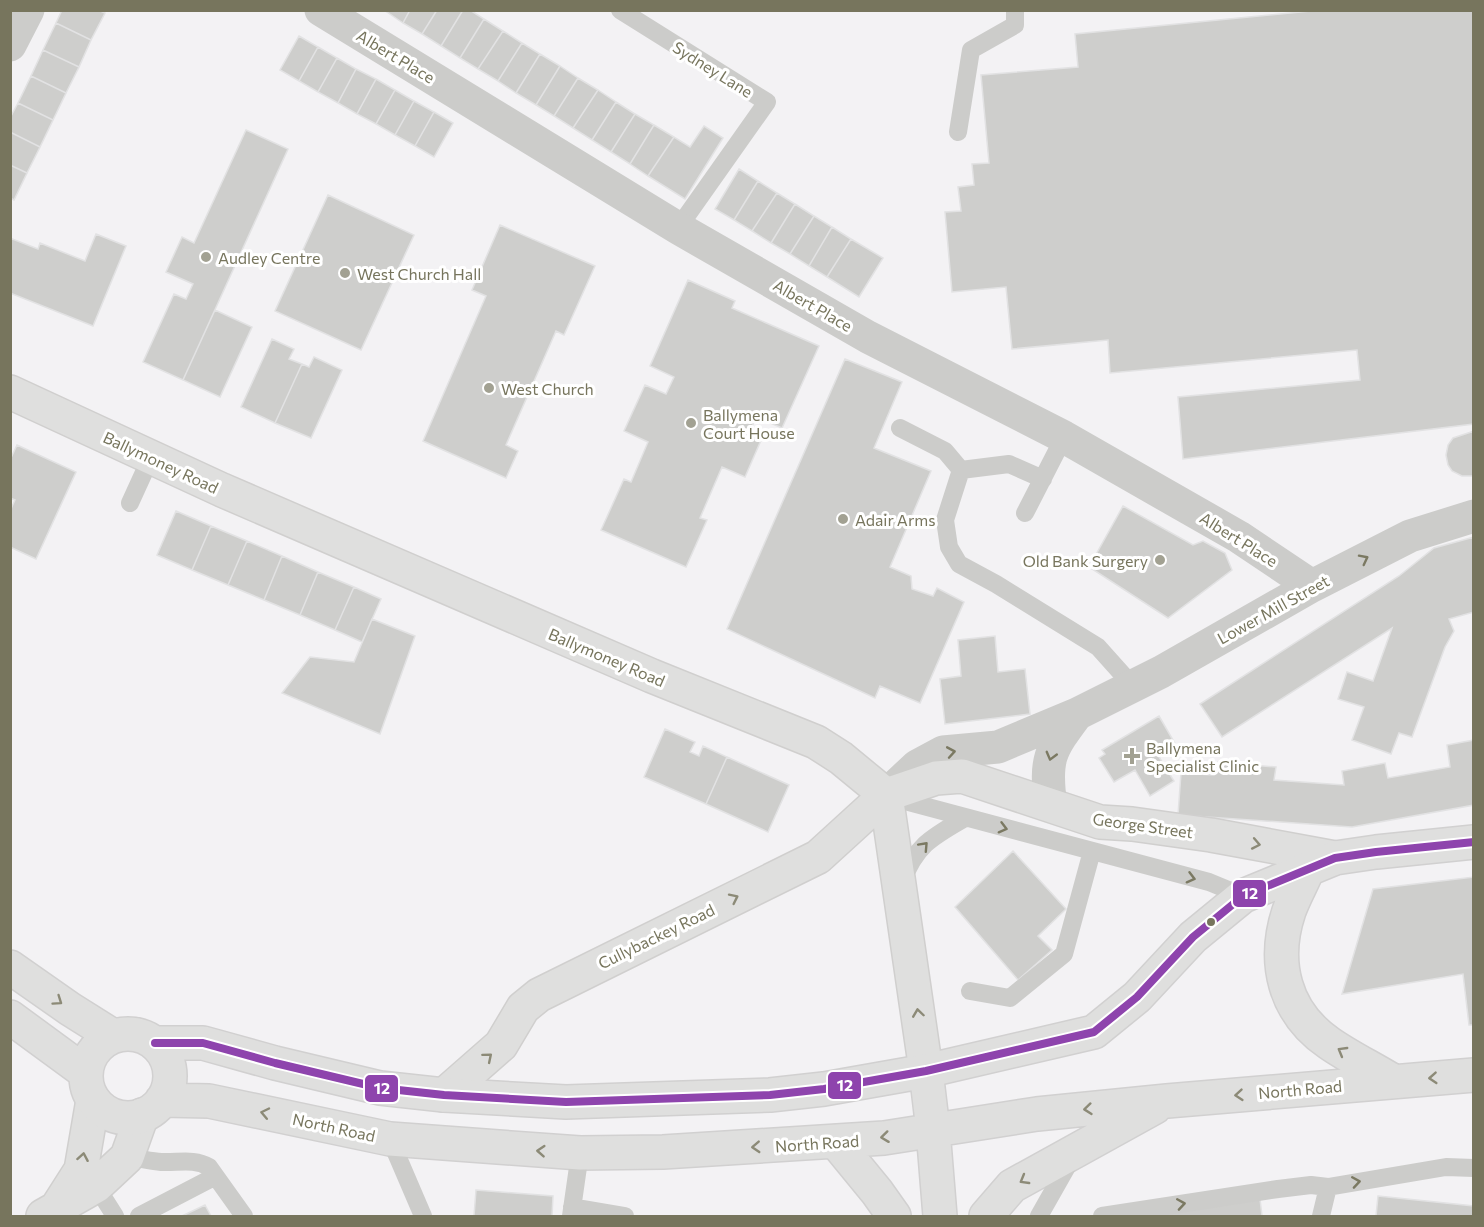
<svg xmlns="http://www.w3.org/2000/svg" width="1484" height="1227" viewBox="0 0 1484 1227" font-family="Commissioner,sans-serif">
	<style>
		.building { fill: #cececc; stroke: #e2e2e3; stroke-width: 1.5 }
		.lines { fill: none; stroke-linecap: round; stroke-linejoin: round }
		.secondary-casing { stroke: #d0cfce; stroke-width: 36 }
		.primary-casing { stroke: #d1d0d0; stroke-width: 36 }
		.lane { stroke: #ccccca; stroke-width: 18 }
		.street { stroke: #ccccca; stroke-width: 33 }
		.secondary { stroke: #dfdfde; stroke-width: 33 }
		.primary { stroke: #dfdfde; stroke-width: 33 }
		.bus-1-casing { stroke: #fff; stroke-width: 12 }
		.bus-1 { stroke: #8e44ad; stroke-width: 8 }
		.oneway { stroke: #7b7962 }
		.oneway2 { stroke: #8c8a77 }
		.poi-dot { fill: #a2a192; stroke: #fff; stroke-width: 2 }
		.bus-dot { fill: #77755d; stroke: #fff; stroke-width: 2 }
		.labels { text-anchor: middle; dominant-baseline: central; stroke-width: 6; stroke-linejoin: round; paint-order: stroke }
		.street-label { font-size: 16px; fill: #77755d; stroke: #fff }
		.poi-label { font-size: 16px; fill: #77755d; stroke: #fff; text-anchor: start }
		.line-badge { stroke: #fff; stroke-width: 2 }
		.badge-label { font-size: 16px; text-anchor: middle; font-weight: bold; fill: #fff }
	</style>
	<rect width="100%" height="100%" fill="#f3f2f4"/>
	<path class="building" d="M62 10H98L105 13 91 40 56 23Z
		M384 10H410L403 23Z
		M410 10H437L422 34 403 23Z
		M437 10H463L441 46 422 34Z
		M463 10H470L484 19 460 58 441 46Z
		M1321 10H1474V424L1183 459 1178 397 1360 380 1357 350 1110 373 1108 340 1012 349 1006 287 952 292 945 212 961 211 958 187 974 185 972 164 989 163 981 75 1078 67 1075 34Z
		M484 19 503 31 478 69 460 58Z
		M56 23 91 40 79 67 43 50Z
		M503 31 522 43 498 81 478 69Z
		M299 36 318 47 299 81 280 70Z
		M522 43 540 54 516 93 498 81Z
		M318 47 337 58 318 92 299 81Z
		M43 50 79 67 66 93 31 76Z
		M540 54 560 66 536 105 516 93Z
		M337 58 356 69 338 103 318 92Z
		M560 66 578 78 554 116 536 105Z
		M356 69 376 79 357 114 338 103Z
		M31 76 66 93 53 120 18 103Z
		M578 78 598 90 573 128 554 116Z
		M376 79 395 90 376 124 357 114Z
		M395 90 414 101 395 135 376 124Z
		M598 90 616 102 592 140 573 128Z
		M414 101 434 112 415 146 395 135Z
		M616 102 635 114 611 152 592 140Z
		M18 103 53 120 40 147 10 132V118Z
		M434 112 453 123 434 157 415 146Z
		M635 114 654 125 630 164 611 152Z
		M654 125 674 137 648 176 630 164Z
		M704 126 723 138 685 199 648 176 674 137 690 147Z
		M246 130 288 149 183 380 143 362 174 294 186 299 193 284 166 272 182 237 194 243Z
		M10 132 40 147 27 173 10 165Z
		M10 165 27 173 14 200 10 198Z
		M739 169 758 181 734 220 715 209Z
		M758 181 777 193 752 231 734 220Z
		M777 193 795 204 771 243 752 231Z
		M328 195 414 235 361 350 275 311Z
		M795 204 814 216 790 254 771 243Z
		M814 216 832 227 809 266 790 254Z
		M500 225 595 266 564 335 556 331 506 445 518 451 506 478 423 441 486 296 472 290Z
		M832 227 851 239 827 277 809 266Z
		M96 234 126 246 93 326 10 293V238L38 249 40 243 85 261Z
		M851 239 883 258 859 297 827 277Z
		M688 280 735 301 732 308 819 346 782 428 756 417 750 432 762 438 745 477 722 467 700 518 707 520 686 567 601 530 624 479 631 482 648 442 624 431 645 385 666 394 674 377 650 366Z
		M215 310 252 327 220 397 183 380Z
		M272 339 294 349 289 359 302 364 275 423 241 407Z
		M314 357 342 370 311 438 275 423 302 364 309 367Z
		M845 359 902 382 874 448 931 471 890 567 911 576 912 589 933 596 937 588 964 602 920 703 880 686 875 698 727 629Z
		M1474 431V476H1462L1452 471 1448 465 1446 455 1448 445 1453 438Z
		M17 445 76 472 36 559 10 547V511L15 500 10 498V460Z
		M1123 506 1193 545 1203 541 1225 553 1232 570 1168 618 1089 567Z
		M176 511 211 526 192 570 157 555Z
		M211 526 247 541 228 585 192 570Z
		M1474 537V612L1449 619 1454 631 1445 647 1412 737 1399 733 1391 754 1352 740 1364 707 1338 699 1347 672 1373 681 1392 628 1222 737 1200 704 1399 576 1434 548Z
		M247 541 282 556 264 600 228 585Z
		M282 556 318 572 300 615 264 600Z
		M318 572 354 587 335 630 300 615Z
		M354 587 381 599 362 642 335 630Z
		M372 619 415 636 380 734 282 693 310 657 354 662Z
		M995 636 998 672 1025 669 1030 714 945 724 940 679 961 676 958 640Z
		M1159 716 1177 747 1159 757 1174 781 1150 796 1135 770 1114 782 1099 758 1105 754 1102 750Z
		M665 729 695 742 690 752 699 756 703 746 727 757 706 804 644 777Z
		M1474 740V805L1352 827 1178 815 1181 773 1214 775 1215 762 1276 767 1274 780 1344 785 1342 771 1385 763 1388 778 1450 767 1447 745Z
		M727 757 789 785 768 832 706 804Z
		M1013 851 1066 909 1038 936 1052 950 1018 980 955 907Z
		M1474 877V1025H1469L1463 974 1342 994 1373 889Z
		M476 1190 553 1196 552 1216H474Z
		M1378 1196 1474 1206V1216H1376Z
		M1260 1199 1262 1216H1148Z
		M205 1205 211 1216H182Z"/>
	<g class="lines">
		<g class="secondary-casing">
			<path id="secondary" d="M10 392 222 490 652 676 816 742 841 758 886 795 926 1071
				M444 1095 501 1045 523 1008 539 995 818 857 886 795 936 778 962 776 1100 822 1132 824 1211 835 1335 858
				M58 1206 81 1170 93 1100
				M43 1216 96 1186 127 1157 142 1115"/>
		</g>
		<g class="primary-casing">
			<path id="primary" d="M1308 869C1302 883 1294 897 1289 911 1272 962 1284 1012 1329 1043 1349 1057 1372 1068 1393 1081
				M10 967 70 1009 113 1036
				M10 1017 85 1072
				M86 1076a42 42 0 1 1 84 0a42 42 0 1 1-84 0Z
				M155 1043H203L275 1063 380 1088 444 1095 566 1102 770 1095 824 1089 926 1071 1094 1032 1137 997 1193 937 1243 896 1335 858 1376 852 1474 842
				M926 1071 933 1130 940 1216
				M162 1100 209 1101 390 1139 580 1153 663 1152 884 1138 1037 1114 1167 1101 1474 1075
				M836 1142 877 1192 894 1216
				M986 1216 1012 1186 1155 1107"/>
		</g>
		<path class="lane" d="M620 10 767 102 678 228
			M958 132 971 50 1015 25V10
			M900 428 945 451 961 470 945 520 949 547 959 564 996 584 1098 647 1132 685
			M961 470 1009 464 1043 479
			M130 503 151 457
			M1025 513 1064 437
			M890 797 1209 882 1243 896
			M902 882C916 845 932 837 965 818
			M970 991 1010 998 1064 954 1092 851
			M390 1139 423 1216
			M127 1157C138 1158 150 1161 161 1162 178 1163 194 1158 209 1167L244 1216
			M96 1186 115 1216
			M572 1207 625 1216
			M139 1216 214 1177
			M571 1216 580 1153
			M1039 1216 1073 1156
			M1102 1216 1278 1189 1311 1185 1328 1187
			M1321 1216 1328 1187 1446 1167 1474 1168"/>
		<path class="street" d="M321 10 678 228 868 337 1064 437 1239 537 1312 586
			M10 45 28 10
			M886 795 917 766 943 752 998 747 1077 714 1161 672 1312 586 1410 536 1474 516
			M1051 806C1044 759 1050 750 1077 714"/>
		<use href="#secondary" class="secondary"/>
		<use href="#primary" class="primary"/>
		<g class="bus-1-casing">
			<path id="bus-1" d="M155 1043H203L275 1063 380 1088 444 1095 566 1102 770 1095 824 1089 926 1071 1094 1032 1137 997 1193 937 1243 896 1335 858 1376 852 1474 842"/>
		</g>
		<use href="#bus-1" class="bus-1"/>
	</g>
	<defs><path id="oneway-chevron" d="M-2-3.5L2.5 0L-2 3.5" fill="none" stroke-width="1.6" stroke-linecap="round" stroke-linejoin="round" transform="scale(1.5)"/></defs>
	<g class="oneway">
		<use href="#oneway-chevron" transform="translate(1364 559) rotate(-27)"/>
		<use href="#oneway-chevron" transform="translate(951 752) rotate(-10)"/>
		<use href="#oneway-chevron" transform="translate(1051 756) rotate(105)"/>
		<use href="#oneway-chevron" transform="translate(1003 828) rotate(15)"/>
		<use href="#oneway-chevron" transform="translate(924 846) rotate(-47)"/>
		<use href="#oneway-chevron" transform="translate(1191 878) rotate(15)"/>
		<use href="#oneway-chevron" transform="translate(1356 1182) rotate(-9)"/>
		<use href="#oneway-chevron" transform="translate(1181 1204) rotate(-9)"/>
	</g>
	<g class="oneway2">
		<use href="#oneway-chevron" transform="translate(1256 844) rotate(11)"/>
		<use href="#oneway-chevron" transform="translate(734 898) rotate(-26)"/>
		<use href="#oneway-chevron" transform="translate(58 1001) rotate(35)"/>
		<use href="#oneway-chevron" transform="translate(918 1013) rotate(-98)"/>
		<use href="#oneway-chevron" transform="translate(1342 1051) rotate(-150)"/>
		<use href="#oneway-chevron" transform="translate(488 1057) rotate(-40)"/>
		<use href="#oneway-chevron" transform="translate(1433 1078) rotate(176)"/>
		<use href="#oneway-chevron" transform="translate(1239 1095) rotate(175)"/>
		<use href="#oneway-chevron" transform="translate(1088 1109) rotate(174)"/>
		<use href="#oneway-chevron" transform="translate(265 1113) rotate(-168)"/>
		<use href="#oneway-chevron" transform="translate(885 1137) rotate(173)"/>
		<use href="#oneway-chevron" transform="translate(756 1147) rotate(177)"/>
		<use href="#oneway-chevron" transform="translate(541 1151) rotate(-176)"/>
		<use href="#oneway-chevron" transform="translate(83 1157) rotate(-80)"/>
		<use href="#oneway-chevron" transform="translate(1024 1180) rotate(150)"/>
	</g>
	<g class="poi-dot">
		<circle cx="206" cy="257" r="6"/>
		<circle cx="345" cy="273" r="6"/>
		<circle cx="489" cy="388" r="6"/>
		<circle cx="691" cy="423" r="6"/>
		<circle cx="843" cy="519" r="6"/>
		<circle cx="1160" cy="560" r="6"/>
		<path d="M1129 747h6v6h6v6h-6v6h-6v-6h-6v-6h6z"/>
	</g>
	<circle class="bus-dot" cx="1211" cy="922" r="5"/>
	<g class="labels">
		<g class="street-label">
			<text transform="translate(396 56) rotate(31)">Albert Place</text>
			<text transform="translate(713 69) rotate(32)">Sydney Lane</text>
			<text transform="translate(813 305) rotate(30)">Albert Place</text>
			<text transform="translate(161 462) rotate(25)">Ballymoney Road</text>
			<text transform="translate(1239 539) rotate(32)">Albert Place</text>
			<text transform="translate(1273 609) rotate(-29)">Lower Mill Street</text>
			<text transform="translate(607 657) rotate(23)">Ballymoney Road</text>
			<text transform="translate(1143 825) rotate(8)">George Street</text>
			<text transform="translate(656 936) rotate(-26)">Cullybackey Road</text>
			<text transform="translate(1300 1089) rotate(-5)">North Road</text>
			<text transform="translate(334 1127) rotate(12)">North Road</text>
			<text transform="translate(817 1143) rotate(-4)">North Road</text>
		</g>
		<g class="poi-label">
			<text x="218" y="257">Audley Centre</text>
			<text x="357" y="273">West Church Hall</text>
			<text x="501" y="388">West Church</text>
			<text x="703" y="414">Ballymena<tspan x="703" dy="18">Court House</tspan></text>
			<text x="855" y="519">Adair Arms</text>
			<text x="1148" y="560" text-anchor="end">Old Bank Surgery</text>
			<text x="1146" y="747">Ballymena<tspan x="1146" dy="18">Specialist Clinic</tspan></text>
		</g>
	</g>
	<g class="line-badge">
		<rect x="1232" y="879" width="35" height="29" rx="6" fill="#8e44ad"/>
		<rect x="827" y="1071" width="35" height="29" rx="6" fill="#8e44ad"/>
		<rect x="364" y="1074" width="35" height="29" rx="6" fill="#8e44ad"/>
	</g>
	<g class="badge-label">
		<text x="1250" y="899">12</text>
		<text x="845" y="1091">12</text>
		<text x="382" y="1094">12</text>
	</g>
	<rect width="1484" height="1227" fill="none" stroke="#77755d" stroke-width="24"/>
</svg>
